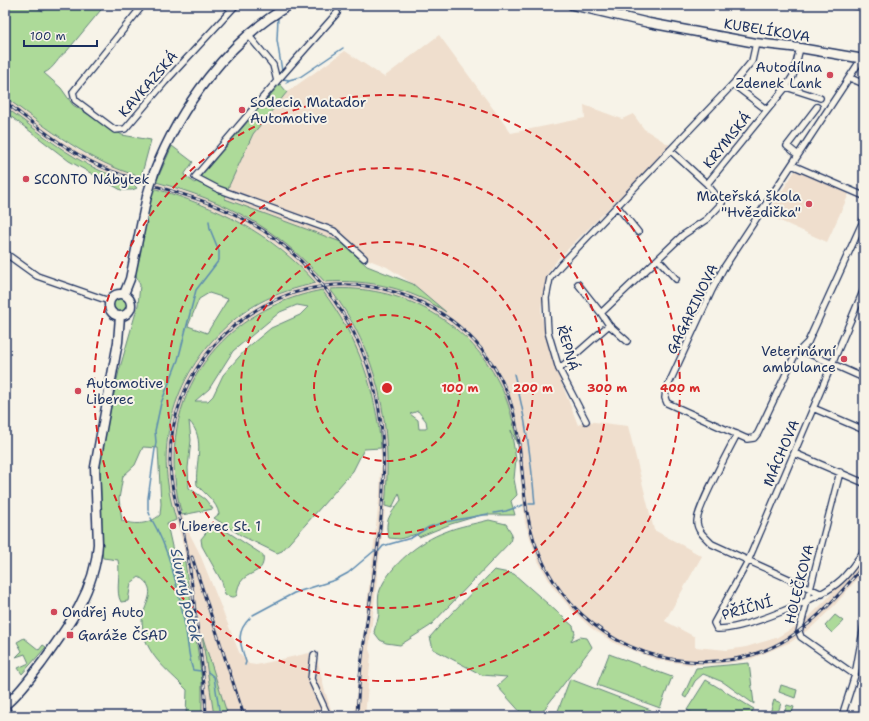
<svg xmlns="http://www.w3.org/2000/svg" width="869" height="721" viewBox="0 0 869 721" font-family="'Shantell Sans',sans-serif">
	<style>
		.built { fill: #efdecd }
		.green { fill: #adda99; stroke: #64847c; fill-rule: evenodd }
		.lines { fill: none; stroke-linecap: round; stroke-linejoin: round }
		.stream { stroke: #5b8ab0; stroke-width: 1.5 }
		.street-casing { stroke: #1b2f5e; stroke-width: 8 }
		.secondary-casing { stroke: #1b2f5e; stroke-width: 11 }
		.street { stroke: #f7f3e8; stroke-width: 5.5 }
		.secondary { stroke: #f7f3e8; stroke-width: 8 }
		.rail-casing { stroke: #1b2f5e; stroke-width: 3 }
		.rail { stroke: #f7f3e8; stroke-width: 1.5; stroke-dasharray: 4.5; stroke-linecap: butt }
		.secondary-bridge-casing { stroke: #1b2f5e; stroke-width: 11; stroke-linecap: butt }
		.secondary-bridge { stroke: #f7f3e8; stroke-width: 8 }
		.ring { fill: none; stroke: #d62828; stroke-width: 2; stroke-dasharray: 7 5 }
		.poi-dot { fill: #d1495b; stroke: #f7f3e8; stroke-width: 1.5 }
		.labels { text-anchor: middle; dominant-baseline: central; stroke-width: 4; stroke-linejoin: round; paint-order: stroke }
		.street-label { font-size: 14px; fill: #1b2f5e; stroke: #f7f3e8 }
		.poi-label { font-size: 14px; fill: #1b2f5e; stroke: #f7f3e8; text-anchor: start }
		.water-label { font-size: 15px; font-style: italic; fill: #365580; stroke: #f7f3e8 }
		.centre { fill: #d62828; stroke: #f7f3e8; stroke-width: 2 }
		.ring-label { font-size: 12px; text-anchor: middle; font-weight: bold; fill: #d62828; stroke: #f7f3e8; stroke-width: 4; stroke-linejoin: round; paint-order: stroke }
	</style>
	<rect width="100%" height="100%" fill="#f7f3e8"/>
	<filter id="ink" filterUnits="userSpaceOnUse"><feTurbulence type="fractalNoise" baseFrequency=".025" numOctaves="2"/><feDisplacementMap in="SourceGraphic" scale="8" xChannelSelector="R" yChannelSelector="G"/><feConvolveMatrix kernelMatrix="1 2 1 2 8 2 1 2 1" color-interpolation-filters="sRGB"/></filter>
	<g filter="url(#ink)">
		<path class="built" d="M439 35 511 133 585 118 584 105 622 119 633 114 644 129 671 146 558 259 548 273 543 294 541 309 545 335 555 366 578 425 586 421 628 426 654 530 702 556 665 621 695 637V647L727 650 746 647 776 638 806 620 827 599 864 554V571L834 606 812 627 791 642 751 659 723 664 692 665 658 660 616 644 591 628 570 608 552 586 538 561 525 523 517 444 509 407 500 384 480 353 460 332 442 318 426 308 406 300 376 291 331 289 359 335 372 366 383 405 388 448 387 492 369 649 371 655 365 716H354L380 492 381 461 379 428 376 406 365 368 345 324 322 290 304 294 276 303 236 328 219 344 194 379 186 396 176 432 174 462 175 483 185 525 199 552 239 652 249 664 256 665 309 653 318 662 324 688 333 716H228L203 638 214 716H202V680L184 549 167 483V446L173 412 179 393 198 359 214 339 232 322 273 296 316 283 284 251 267 238 235 219 195 201 116 177 75 157 5 107V97L63 141 90 157 135 176 209 199 255 221 271 232 304 259 325 282H359L390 287 418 297 442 309 413 284 387 267 364 258 347 241 341 242 225 199 228 188 253 134 287 92 345 51 384 77Z
			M796 169 847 191 849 194 827 242 767 215Z"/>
		<path class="green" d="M5 5H32L43 11 48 8 49 5H105L67 51C58 57 54 69 44 73L61 88 73 105 122 135 151 140 141 177C89 162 48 129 5 97Z
			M280 84 287 92 253 134 228 188 225 199 341 242 367 266 413 284 446 312C410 288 369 279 325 282 275 226 228 202 156 182L172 146 193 162 184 175 195 183Z
			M8 109C38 131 67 156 101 171 113 176 129 178 137 188L132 190H121L69 161 5 112Z
			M153 188C219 208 269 231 316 283 296 288 277 293 259 303 196 338 157 412 168 484 169 496 173 508 176 520L167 524 173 551 185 562 202 680V716H186L187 690C166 668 144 655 142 622 142 605 161 590 139 577L131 583 128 601 121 602C115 592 121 574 118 560L103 558 101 547 102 529 100 470 102 448 119 371 138 305 140 285 135 273ZM209 293 228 299 207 333 188 326 199 299ZM143 447 158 448 161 504 160 515C148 525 136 525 122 521L119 499 123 476 135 465Z
			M330 289C400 284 467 320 499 383 509 402 514 423 517 444L511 430 516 459 514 479 517 495 511 501 515 515H481L451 524 419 537 416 534 400 539 389 538C383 520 391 514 401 500L399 493 392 508 385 506C393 428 379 352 330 289ZM418 411 426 421 427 427 426 429H419L418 420 410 414Z
			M322 290C358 337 376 390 381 448L364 449 353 471 282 551 277 553 242 536 214 518 219 514C217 502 205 494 197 485 194 465 207 439 189 421L191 440 188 468 189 488 205 499 213 509 182 515C151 407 213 311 322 290ZM297 305 308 307 300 315 271 328 247 348 223 375 213 396 208 401H195L209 389 233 351 280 312Z
			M113 305a7 7 0 1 1 14 0a7 7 0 1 1-14 0Z
			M489 520 506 524 512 534 510 542 430 626 408 640 400 645 386 643 380 640 374 632C375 626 378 621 379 614 379 606 377 598 380 590 390 565 420 541 445 532 459 526 474 524 489 520Z
			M214 523 263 555C267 579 238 567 237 595 234 599 228 596 225 594L222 582 202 546 201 539Z
			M494 570 514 574 573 626 575 633 571 641 580 637 587 638 592 647 539 716H524L497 686 507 677 482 675 433 649 430 637 444 621Z
			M835 615 843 621 832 633 825 626Z
			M202 635 228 716H214Z
			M24 638 39 650 43 645 46 647 22 674 18 668 29 663 25 654 16 657 22 651 17 642Z
			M609 654 672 677 660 708 597 685Z
			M749 663 754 704 723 682 703 674 695 681 686 698 683 696 696 668Z
			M570 679 651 710 649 716H556Z
			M706 680 754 709 749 716H697L687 710Z
			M781 685 797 690 795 698 779 692Z
			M774 700 781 703 777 716H769Z
			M787 705 794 707 791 716H783Z"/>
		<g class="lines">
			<path class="stream" d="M278 17 277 40 282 71
				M283 79 289 80 286 83
				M289 80 300 77 343 48
				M514 374C526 417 531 460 535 504H529
				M494 513 506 511 523 505
				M150 515 148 510V498L156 442 155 431 161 403 178 360 196 290 219 260V251L210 229 209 221
				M151 518C170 551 178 588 185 625 188 640 188 656 193 670L201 671
				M253 615 294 593 335 580 348 573 374 551H379L383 546 411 538 429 527 445 522 488 514
				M245 665 246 662C240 643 235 633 250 618
				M208 672 214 677 220 716"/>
			<g class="street-casing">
				<path id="street" d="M143 5 73 92 75 100 115 130 125 129 165 82 236 5
					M226 5 231 10
					M853 5 864 7
					M249 36 273 65 277 81 337 13
					M862 58 723 269 711 292 666 390 665 398 667 403 747 439 754 438 758 433 795 355 808 342 864 219
					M850 78 864 84
					M277 81 195 177 218 189 334 231 364 258
					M733 84 767 110
					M786 87 820 98
					M670 150 707 184
					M798 155 787 146 817 107
					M792 165 864 196
					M617 206 638 232
					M5 253 37 276 109 301
					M658 259 676 279
					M578 284 601 313
					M864 289 748 561 714 623 717 629C743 630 822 598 841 580 850 572 857 560 864 551
					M609 325 627 341
					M801 350 864 378
					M559 369 609 325 601 313 683 235 707 219 722 203 707 184 786 87 793 76 800 48
					M813 408 864 430
					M586 421 559 369 548 332 546 298 550 278 560 266 733 84 752 61 756 43
					M737 434C730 448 696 510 697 522 697 531 706 538 712 544L822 594
					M794 453 864 483
					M840 472 799 632 801 637 855 675
					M314 655 311 679 328 716
					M842 716 855 675 864 626"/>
			</g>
			<g class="secondary-casing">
				<path id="secondary" d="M572 5 649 23 756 43 800 48 864 59
					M154 173C179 108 229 39 290 5
					M124 294 130 279 147 196
					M109 305a11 11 0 1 1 22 0a11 11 0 1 1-22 0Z
					M5 705C19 694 30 678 41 664 68 627 95 591 98 544L95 467 118 342 120 316
					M5 705 7 716"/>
			</g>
			<use href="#street" class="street"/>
			<use href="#secondary" class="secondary"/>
			<g class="rail-casing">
				<path id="rail" d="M5 102C36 125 65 150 100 166 144 186 192 193 236 215 275 234 309 265 334 300 426 430 363 572 357 716
					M192 557 244 716
					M206 716C205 681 200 646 195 611 192 587 190 563 185 540 180 513 170 490 170 462 169 374 237 297 325 286 384 279 445 304 482 350 525 403 517 451 527 512 540 593 607 655 688 661 771 668 816 624 864 565"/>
			</g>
			<use href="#rail" class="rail"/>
			<g class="secondary-bridge-casing">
				<path id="secondary-bridge" d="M147 196 154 173"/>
			</g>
			<use href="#secondary-bridge" class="secondary-bridge"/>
		</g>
	</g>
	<g class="ring">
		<circle cx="387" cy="388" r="73"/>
		<circle cx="387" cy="388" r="146"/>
		<circle cx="387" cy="388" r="220"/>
		<circle cx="387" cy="388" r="293"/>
	</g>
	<g class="poi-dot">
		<circle cx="830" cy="75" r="4"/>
		<circle cx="242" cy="110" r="4"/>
		<circle cx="26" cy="179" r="4"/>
		<circle cx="809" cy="204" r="4"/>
		<circle cx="844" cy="359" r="4"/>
		<circle cx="78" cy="391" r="4"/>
		<circle cx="173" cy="526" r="4"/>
		<circle cx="54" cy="612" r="4"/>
		<rect x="66" y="631" width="8" height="8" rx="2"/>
	</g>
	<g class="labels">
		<g class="street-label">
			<text transform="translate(767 30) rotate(9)">KUBELÍKOVA</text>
			<text transform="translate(148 84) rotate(-49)">KAVKAZSKÁ</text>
			<text transform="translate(727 140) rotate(-51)">KRYMSKÁ</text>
			<text transform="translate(692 309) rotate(-64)">GAGARINOVA</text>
			<text transform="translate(568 348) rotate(74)">ŘEPNÁ</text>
			<text transform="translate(781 453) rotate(-67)">MÁCHOVA</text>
			<text transform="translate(799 584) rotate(-76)">HOLEČKOVA</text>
			<text transform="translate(747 608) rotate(-16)">PŘÍČNÍ</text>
		</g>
		<g class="poi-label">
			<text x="822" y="67" text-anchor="end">Autodílna<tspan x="822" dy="16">Zdenek Lank</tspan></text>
			<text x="250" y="102">Sodecia Matador<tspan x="250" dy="16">Automotive</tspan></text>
			<text x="34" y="179">SCONTO Nábytek</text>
			<text x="801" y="196" text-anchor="end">Mateřská škola<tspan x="801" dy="16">"Hvězdička"</tspan></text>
			<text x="836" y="351" text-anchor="end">Veterinární<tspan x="836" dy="16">ambulance</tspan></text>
			<text x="86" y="383">Automotive<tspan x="86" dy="16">Liberec</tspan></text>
			<text x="181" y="526">Liberec St. 1</text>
			<text x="62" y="612">Ondřej Auto</text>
			<text x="78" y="635">Garáže ČSAD</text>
		</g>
		<g class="water-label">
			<text transform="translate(186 595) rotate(77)">Slunný potok</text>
		</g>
	</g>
	<circle cx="387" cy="388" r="6" class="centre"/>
	<g class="ring-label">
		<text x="460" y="392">100 m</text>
		<text x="533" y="392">200 m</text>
		<text x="607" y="392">300 m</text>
		<text x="680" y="392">400 m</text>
	</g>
	<rect width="869" height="721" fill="none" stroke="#f7f3e8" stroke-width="20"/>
	<rect x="10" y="10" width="849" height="701" fill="none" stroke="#1b2f5e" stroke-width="1.5" filter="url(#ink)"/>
	<path d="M24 40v6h73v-6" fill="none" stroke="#1b2f5e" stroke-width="2"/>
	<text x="30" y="40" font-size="12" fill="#1b2f5e" stroke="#f7f3e8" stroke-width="3" paint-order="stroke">100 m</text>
</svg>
